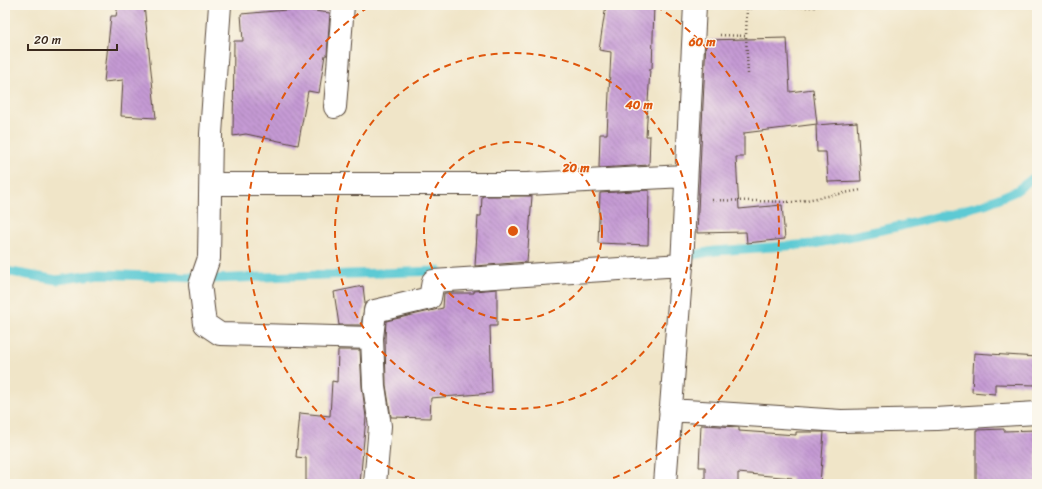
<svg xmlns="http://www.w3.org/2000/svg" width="1042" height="489" viewBox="0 0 1042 489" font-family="Sriracha,sans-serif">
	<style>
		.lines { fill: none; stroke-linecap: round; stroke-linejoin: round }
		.stream { stroke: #5dcad4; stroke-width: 9 }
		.building { fill: url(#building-back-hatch) }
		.street-casing { stroke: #564638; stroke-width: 24 }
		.path { stroke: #564638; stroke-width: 2.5; stroke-dasharray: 1 3; stroke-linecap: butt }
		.street { stroke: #fff; stroke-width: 22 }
		.ring { fill: none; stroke: #df570d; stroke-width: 2; stroke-dasharray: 7 5 }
		.centre { fill: #df570d; stroke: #fbf7ec; stroke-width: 2 }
		.ring-label { font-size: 12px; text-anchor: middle; font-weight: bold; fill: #df570d; stroke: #fbf7ec; stroke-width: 3; stroke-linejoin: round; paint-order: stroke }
	</style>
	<defs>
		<pattern id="building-back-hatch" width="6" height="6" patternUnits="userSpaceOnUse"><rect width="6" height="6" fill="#c59ad4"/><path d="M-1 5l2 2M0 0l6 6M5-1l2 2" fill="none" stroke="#a17eab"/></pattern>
	</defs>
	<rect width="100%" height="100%" fill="#fbf7ec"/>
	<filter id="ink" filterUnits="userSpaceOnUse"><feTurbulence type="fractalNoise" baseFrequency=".025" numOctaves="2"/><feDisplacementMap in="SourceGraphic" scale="8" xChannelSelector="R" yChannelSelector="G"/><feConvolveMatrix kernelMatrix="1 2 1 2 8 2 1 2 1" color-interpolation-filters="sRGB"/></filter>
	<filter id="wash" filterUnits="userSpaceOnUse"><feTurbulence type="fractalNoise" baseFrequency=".012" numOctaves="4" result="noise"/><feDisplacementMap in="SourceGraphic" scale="16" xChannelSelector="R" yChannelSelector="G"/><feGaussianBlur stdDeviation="0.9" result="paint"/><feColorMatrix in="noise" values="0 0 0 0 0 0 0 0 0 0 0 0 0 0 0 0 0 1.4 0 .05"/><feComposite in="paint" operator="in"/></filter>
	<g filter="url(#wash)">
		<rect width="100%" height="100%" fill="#f0e5c8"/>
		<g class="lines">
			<path class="stream" d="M692 255 715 251 813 244 901 226 985 204 1016 191 1037 175
				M5 271 57 280 100 274 197 278
				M208 279 438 271"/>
		</g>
		<g id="blocks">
			<path class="building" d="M118 5H144L156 118 121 116 123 80 104 82 111 16H116Z
				M606 5H654L652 69H650L646 136H650L649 165 599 168 600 134H607L611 52 599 50Z
				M298 9 330 13 327 55H325L319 93 308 91 298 145 246 134 233 136 234 41H243L241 14Z
				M787 38 790 92 813 89 817 124 744 133V157H736L739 209 782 205 785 239 747 243 746 232 697 233 706 40Z
				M857 122 861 181 828 182 826 152H817L816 125Z
				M649 190 648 245 598 243 600 193Z
				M482 196H532L527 262 475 266 478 216H481Z
				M363 286 365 303 361 325H339L334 292Z
				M497 289V326H490L492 393 431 398 430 418 391 417 386 385 385 338 386 321 443 308 444 293H474V291Z
				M338 350H360L362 387 366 417 360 484H306V458L296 457 300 413 330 416 332 381 337 382Z
				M974 353 1037 357V385L995 384V394L972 392Z
				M701 425 739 427V431L796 435V432H824L820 484H791L792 478 738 473V484H705V467H699Z
				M1004 429V431L1036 430 1037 484H976V430Z"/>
		</g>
	</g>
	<g filter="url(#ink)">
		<use href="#blocks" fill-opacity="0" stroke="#564638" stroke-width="1"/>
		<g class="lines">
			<g class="street-casing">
				<path id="street" d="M220 5 211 134 209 258 200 284 205 324 220 334 372 338
					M335 107 343 5
					M211 184H527L685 176
					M670 410 841 421 936 419 1037 413
					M375 484 380 426 374 386 372 338 375 311 430 298 433 281 682 265
					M665 484 682 265 695 5"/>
			</g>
			<path class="path" d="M720 35 746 36
				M748 74 746 36 747 9 758 7H815L821 5
				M712 200 795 202 861 190"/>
			<use href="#street" class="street"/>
		</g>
	</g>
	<g class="ring">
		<circle cx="513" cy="231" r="89"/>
		<circle cx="513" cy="231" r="178"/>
		<path d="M426 483A267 267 0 0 1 370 6M656 6A267 267 0 0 1 600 483"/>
	</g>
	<circle cx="513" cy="231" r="6" class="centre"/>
	<g class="ring-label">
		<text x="702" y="46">60 m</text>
		<text x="639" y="109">40 m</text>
		<text x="576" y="172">20 m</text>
	</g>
	<rect width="1042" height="489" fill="none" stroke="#fbf7ec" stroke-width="20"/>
	<path d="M28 44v6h89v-6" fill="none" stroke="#3b2a1e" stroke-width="2"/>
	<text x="34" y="44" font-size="12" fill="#3b2a1e" stroke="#fbf7ec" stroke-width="3" paint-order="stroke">20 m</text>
</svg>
